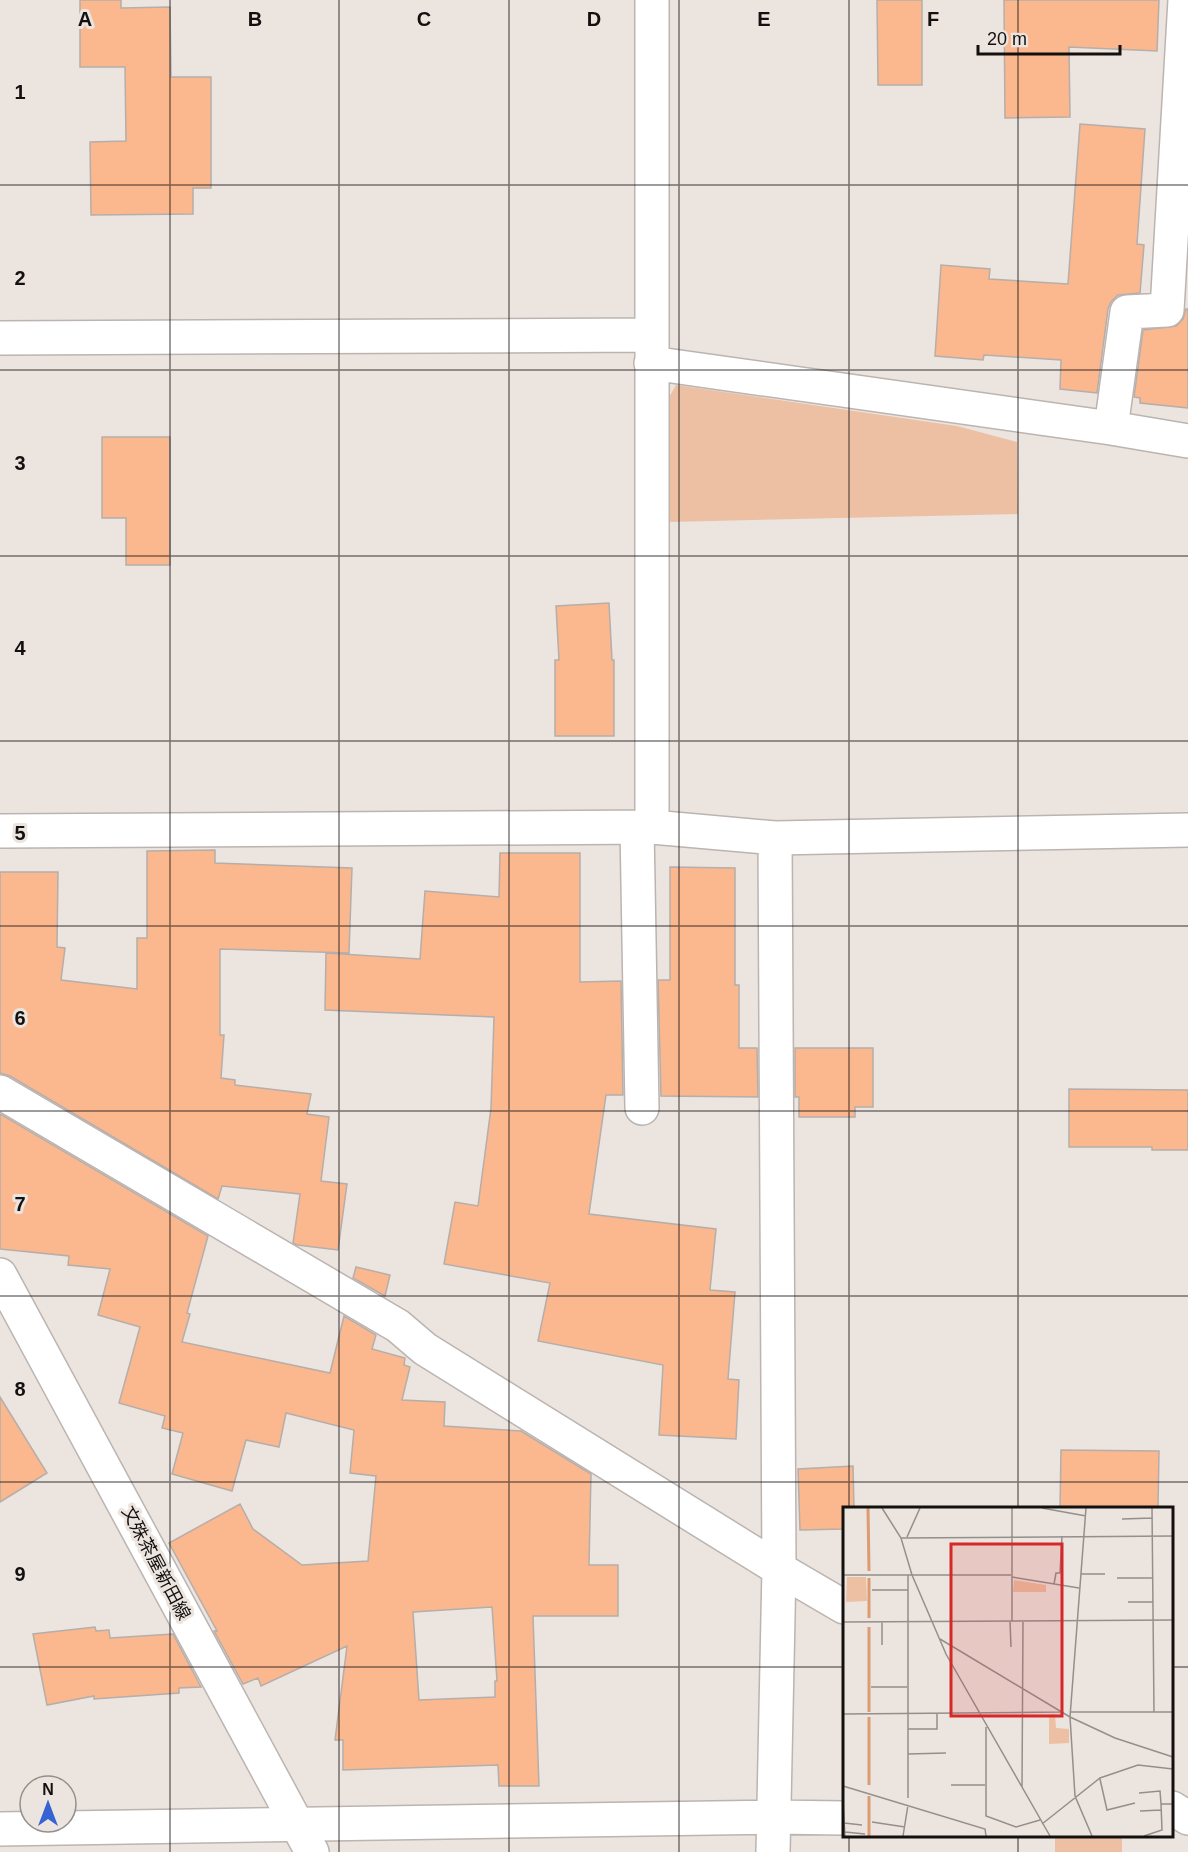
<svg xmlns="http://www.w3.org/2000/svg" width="1188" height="1852" viewBox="0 0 1188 1852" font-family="Helvetica,'Noto Sans JP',sans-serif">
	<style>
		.green { fill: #edc0a4 }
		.building { fill: #fbb78d; stroke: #b5aeaa; stroke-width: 1.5; fill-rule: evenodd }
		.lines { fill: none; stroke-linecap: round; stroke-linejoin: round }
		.street-casing { stroke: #bbb4b0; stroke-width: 36 }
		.secondary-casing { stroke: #bbb4b0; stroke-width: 36 }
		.street { stroke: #fff; stroke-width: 33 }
		.secondary { stroke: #fff; stroke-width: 33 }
		.grid { fill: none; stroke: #13100f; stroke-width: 1.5; stroke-opacity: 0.55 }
		.labels { text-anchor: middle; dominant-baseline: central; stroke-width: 6; stroke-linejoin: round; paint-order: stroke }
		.street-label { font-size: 18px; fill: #13100f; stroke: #ebe4df }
		.inset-river { fill: none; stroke: #dd9b71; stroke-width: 3 }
		.inset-road { fill: none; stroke: #958f8c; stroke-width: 1.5 }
		.view { fill: #d62828; fill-opacity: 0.15; stroke: #d62828; stroke-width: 3 }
		.inset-edge { fill: none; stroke: #13100f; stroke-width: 3 }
		.grid-label { font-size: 20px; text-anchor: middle; font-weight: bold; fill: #13100f; stroke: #ebe4df; stroke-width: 6; stroke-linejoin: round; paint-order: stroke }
	</style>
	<rect width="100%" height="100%" fill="#ebe4df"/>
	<path class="green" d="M676 385 957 426 1017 442 1018 514 669 522 667 401Z
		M1055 1836H1122V1852H1055Z"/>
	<path class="building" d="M80 0H121V8L170 7 171 77H211V188H193V214L91 215 90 142 126 141 125 67H80Z
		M877 0H922V85H878Z
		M1004 0H1159L1157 51 1069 47 1070 117 1005 118Z
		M1080 124 1145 129 1137 244 1144 245 1140 293 1118 295 1111 302 1108 309 1097 393 1060 389 1061 360 984 355 983 360 935 356 941 265 990 269 989 279 1068 284Z
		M1186 309H1188V408L1140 403V398L1134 397 1143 330 1176 326 1183 319Z
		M102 437H170V565H126V518H102Z
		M609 603 612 660H614V736H555V660H559L556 606Z
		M215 850V863L352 868 349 953 220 949V1035H224L221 1078 235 1080V1085L311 1094 307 1114 329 1117 321 1181 347 1184 338 1250 297 1245 293 1243 300 1194 222 1186 218 1199 10 1076 0 1073V872H58L57 947 65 948 61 980 137 989V938H147V851Z
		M500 853H580V982L621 981 623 1095H606L589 1214 716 1229 710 1290 735 1292 728 1379 739 1380 736 1439 659 1435 663 1365 538 1341 550 1283 444 1264 455 1202 478 1206 491 1108 494 1017 325 1010 326 953 420 959 425 891 499 897Z
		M670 867 735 868V985H739V1048H757L758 1097 661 1096 658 980H670Z
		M795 1048H873V1107H855V1117H799V1097H795Z
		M1069 1089 1188 1090V1150H1152V1147H1069Z
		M0 1114 208 1236 187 1313 190 1314 182 1342 330 1373 344 1316 376 1335 372 1349 405 1358 404 1365 410 1367 402 1400 445 1402 444 1426 521 1431 591 1474 589 1565H618V1616H533L539 1786H499L498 1765 343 1770V1740H335L347 1646 261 1686 258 1678 243 1684 214 1631H217L169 1543 240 1504 253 1529 302 1565 368 1561 376 1476 350 1473 354 1430 286 1413 279 1447 246 1440 232 1491 172 1474 183 1433 162 1428 165 1416 119 1403 140 1327 98 1315 110 1269 68 1265 69 1256 0 1249ZM492 1607 497 1681H495V1697L419 1700 413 1612Z
		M356 1267 390 1275 385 1296 353 1278Z
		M0 1397 47 1473 0 1502Z
		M1061 1450 1159 1451 1158 1509H1060Z
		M853 1466 854 1509H844V1529L800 1530 798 1469Z
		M95 1627 96 1631 109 1630 110 1638 173 1634 201 1687 179 1688V1693L94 1699V1696L47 1705 33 1634Z"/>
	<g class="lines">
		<g class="street-casing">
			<path id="street" d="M0 338 650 335
				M651 363 1111 428 1188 441
				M1111 428 1127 312 1167 310 1185 0
				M637 827 642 1108
				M652 827V0
				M0 831 652 827 775 838 1188 830
				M0 1092 398 1326 425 1349 779 1569 844 1607
				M1172 1808 1188 1818
				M0 1829 773 1817 844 1818
				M773 1852 779 1569 775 838"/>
		</g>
		<g class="secondary-casing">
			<path id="secondary" d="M0 1275 312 1852"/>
		</g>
		<use href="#street" class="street"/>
		<use href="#secondary" class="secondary"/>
	</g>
	<path class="grid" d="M170 0V1852M339 0V1852M509 0V1852M679 0V1852M849 0V1508M1018 0V1508M0 185H1188M0 370H1188M0 556H1188M0 741H1188M0 926H1188M0 1111H1188M0 1296H1188M0 1482H1188M0 1667H844M1172 1667H1188M849 1836V1852M1018 1836V1852"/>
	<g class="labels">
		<g class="street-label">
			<text transform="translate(156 1563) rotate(62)">文殊茶屋新田線</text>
		</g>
	</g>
	<g transform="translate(843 1507)">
		<rect width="330" height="330" fill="#ebe4df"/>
		<path d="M4 70H23L24 94 3 95ZM171 73 203 78V85H170ZM212 207 213 221 226 222V236L206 237V208Z" fill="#edc0a4"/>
		<path class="inset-river" d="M25 1 26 64M26 71V111M26 120V205M26 210V278M26 289V329"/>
		<path class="inset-road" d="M39 1 58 31 69 68 103 147 207 329M199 1 243 9M243 1 227 210 232 289 249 329M309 1 311 205H330M279 12 309 11M64 30 77 1M58 31 330 29M238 67H262M0 68H168M65 68V291M169 70 236 81M274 71H310M211 77 213 66H217L219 29M29 83H65M285 95H310M0 104V131M167 114 168 140M169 114V1M0 115 330 113M97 132 227 210 272 231 330 250M39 138V115M28 180H64M227 205H311M0 207 218 205M143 220V309L173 320 197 313M65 222H94V207M65 247 103 246M257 272 264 303 292 296M108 278H142M0 279 142 322 143 329M179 281 180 115M296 286 317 284 318 297M0 296 2 329M297 304 318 303M29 315 62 320M1 316 19 318M199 317 257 271 295 258 330 262M2 325 22 327M60 329 65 298M301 329 319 323 318 297H330"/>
		<path class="view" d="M108 37H219V209H108Z"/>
		<rect width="330" height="330" class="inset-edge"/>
	</g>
	<g class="grid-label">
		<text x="85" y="26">A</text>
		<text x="255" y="26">B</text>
		<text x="424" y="26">C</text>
		<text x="594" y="26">D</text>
		<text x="764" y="26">E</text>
		<text x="933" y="26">F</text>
		<text x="20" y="99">1</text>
		<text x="20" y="285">2</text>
		<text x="20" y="470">3</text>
		<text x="20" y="655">4</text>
		<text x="20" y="840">5</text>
		<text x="20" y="1025">6</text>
		<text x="20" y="1211">7</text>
		<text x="20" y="1396">8</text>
		<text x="20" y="1581">9</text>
	</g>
	<g transform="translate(48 1804)"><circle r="28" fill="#ebe4df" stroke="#958f8c" stroke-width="1.5"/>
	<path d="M0-4.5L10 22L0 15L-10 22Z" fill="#3464d4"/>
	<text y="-9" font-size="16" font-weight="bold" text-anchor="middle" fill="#13100f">N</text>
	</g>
	<path d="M978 45v9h142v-9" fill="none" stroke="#13100f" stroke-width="3"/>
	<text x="987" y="45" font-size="18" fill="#13100f" stroke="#ebe4df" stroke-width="4.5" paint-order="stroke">20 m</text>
</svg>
